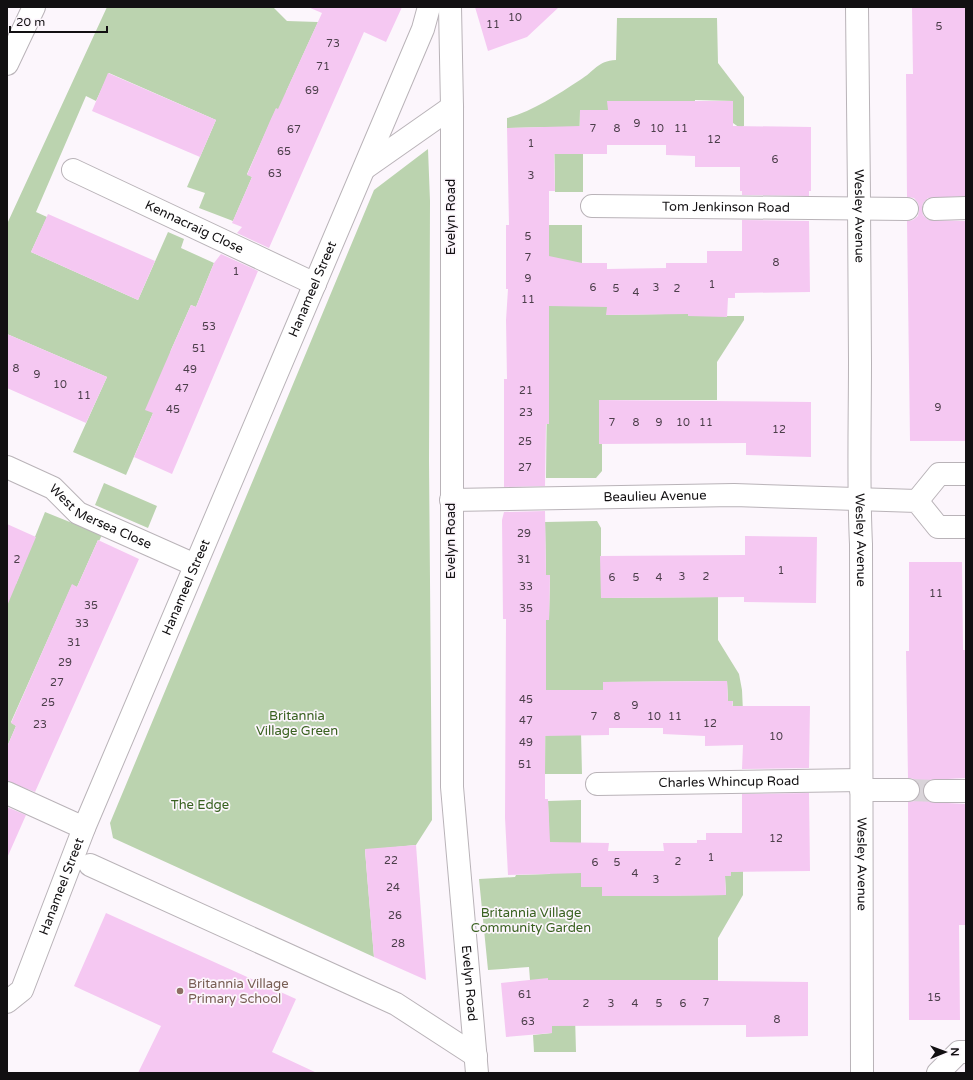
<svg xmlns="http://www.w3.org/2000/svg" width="973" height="1080" viewBox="0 0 973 1080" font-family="'Varela Round',sans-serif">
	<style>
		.green { fill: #bbd3af }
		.building { fill: #f5c8f2 }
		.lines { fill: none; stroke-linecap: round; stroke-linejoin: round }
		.street-tunnel { stroke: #d9d4d9; stroke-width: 22; stroke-dasharray: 22 11; stroke-linecap: butt }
		.street-casing { stroke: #b9b3b8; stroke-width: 24 }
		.primary-casing { stroke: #b9b3b8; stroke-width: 24 }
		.street { stroke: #fff; stroke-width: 22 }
		.primary { stroke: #fff; stroke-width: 22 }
		.education-dot { fill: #8d6e63; stroke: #fcf6fc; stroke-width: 1.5 }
		.labels { text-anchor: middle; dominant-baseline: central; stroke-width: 3.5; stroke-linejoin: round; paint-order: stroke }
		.number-label { font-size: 11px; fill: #4b3e4a }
		.street-label { font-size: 13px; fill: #121012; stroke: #fcf6fc }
		.park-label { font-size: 13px; fill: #396120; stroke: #fcf6fc }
		.education-label { font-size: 13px; fill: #785e54; stroke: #fcf6fc; text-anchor: start }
	</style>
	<rect width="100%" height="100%" fill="#fcf6fc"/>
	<path class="green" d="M107 7H273L287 21 318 22 286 92 327 111 321 128 276 109 247 174 252 177 233 221 199 208 205 193 187 187 216 120 109 73 96 101 86 96 36 212 47 217 31 252 138 300 168 232 184 239 181 248 214 263 196 307 191 305 171 350 153 413 126 475 73 452 107 377 7 334V224Z
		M617 18H717L718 63 744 97V126L740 128 733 123V101L695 100V112L666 111V101H608V110H580L579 153H583V192H555L554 127 507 128V118C533 111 557 95 580 80 595 71 597 61 616 60Z
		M428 149 430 201 429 461 432 820 416 845 365 850 374 957 113 838 110 823 374 190Z
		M549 225H582V263H580L607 307V315L666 314 689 306 688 316H744V320L717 362V400H599V443L602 444V471L596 478H546Z
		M104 483 157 506 148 528 95 505Z
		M45 512 102 535 99 541 98 540 77 587 72 585 11 722 16 726 7 747V580L16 584Z
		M597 521 601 528V598L718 597V640L739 674 742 690 743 712H732L733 701H728L727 681 603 682V690H580L582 774H545L546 620 549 619 550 575H546V572L545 522Z
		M581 800V873L602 887V896L726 895 725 876H731V872L743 871V895L718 938V980H574L576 1052H534L533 1035 552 1033 550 1005 530 980 529 967 488 970 479 879 515 877 516 875 550 874 548 801Z"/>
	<path class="building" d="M308 7H402L386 42 364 32 269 248 237 233 242 227 232 223 252 177 247 175 270 121 276 108 278 109 322 13Z
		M475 7H559L527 37 488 51Z
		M912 7H966V196L928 198 923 203 922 209 923 215 928 220 966 221V441H910L907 221 913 220 918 216 919 209 918 203 914 198 907 197 906 74H913Z
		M108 73 216 120 200 157 92 111Z
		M607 101H733V126L811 127V191H809V196L742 195V191H740V167H695V156L666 155V145H607V154H554L555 191H549V256L582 263H607V269L666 268V263H707V251H742V220L809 221 810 292 735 293V298H728L727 317 688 316V314L606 315 607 307 549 306V424H546L545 486 504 487V379H507L506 320 508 289H506V225H509L507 128 580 126V110H608Z
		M48 214 155 261 138 300 31 252Z
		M221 254 258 271 172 474 134 457 153 413 145 410 171 350 191 305 196 307 214 263Z
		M7 334 107 377 86 423 7 388Z
		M599 400 811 402V457L746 455V443L599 444Z
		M545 511 546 575H550L549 620H546V690H603V682L727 681 728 701H733L732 706H810L809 768 742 769 743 745 705 746V736L663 734V728H609V735L545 736V799H548L550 842 609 843 608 851H664L663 843H697V840H706V833H742V794L809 793 810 871 731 872V876H725L726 895 668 896H602V887H581V873L508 875 505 818 506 619H503L502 520 504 512Z
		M7 524 36 537 7 606Z
		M745 536 817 537 816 603 744 602V597L601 598 600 556 745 555Z
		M98 540 139 559 35 792 7 781V747L16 726 11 723 72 584 77 587Z
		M909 562H962L963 650H966V778L929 780 924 784 923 791 924 797 929 802 966 804V925H959L960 1020H909L908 802 915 801 919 796 920 790 919 783 914 779 908 778 906 651H909Z
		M7 807 26 815 7 858Z
		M416 845 426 980 374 957 367 876 365 849Z
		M106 913 296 999 272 1052 317 1073H138L161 1026 74 986Z
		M548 978V980H718V981L808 982V1036L746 1037V1025L552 1026V1033L506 1037 501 983Z"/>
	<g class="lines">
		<path class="street-tunnel" d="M908 790 935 791"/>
		<g class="street-casing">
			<g id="street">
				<path id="s1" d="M450 7 452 107V787L477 1073"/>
				<path id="s2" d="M857 7C858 125 860 244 860 362 860 422 858 483 861 544L862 1073"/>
				<path d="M365 168 452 107"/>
				<path id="s3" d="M73 170 315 284"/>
				<path id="s4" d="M592 206 907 209"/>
				<path d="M934 209 966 208"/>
				<path id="s5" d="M7 467 53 488 78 513 195 565"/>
				<path id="s6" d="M451 500 734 495 917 501 938 527H966"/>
				<path d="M917 501 939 474H966"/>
				<path id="s7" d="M597 784 861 780"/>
				<path d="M861 790H908"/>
				<path d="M935 791H966"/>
				<path d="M7 793 84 828"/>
				<path d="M90 865 396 1004 476 1056"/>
				<path id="s8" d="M7 1002 22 990 84 828 423 29 429 7"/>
				<path d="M938 1073 959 1052H966"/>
			</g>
		</g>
		<g class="primary-casing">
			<path id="primary" d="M7 64 34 7"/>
		</g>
		<use href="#street" class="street"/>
		<use href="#primary" class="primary"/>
	</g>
	<circle class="education-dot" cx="180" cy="991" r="4"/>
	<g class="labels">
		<g class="number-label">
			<text x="515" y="17">10</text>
			<text x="493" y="24">11</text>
			<text x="939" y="26">5</text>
			<text x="333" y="43">73</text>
			<text x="323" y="66">71</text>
			<text x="312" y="90">69</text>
			<text x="637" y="123">9</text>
			<text x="593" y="128">7</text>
			<text x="617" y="128">8</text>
			<text x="657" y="128">10</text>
			<text x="681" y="128">11</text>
			<text x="294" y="129">67</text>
			<text x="714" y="139">12</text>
			<text x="531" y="143">1</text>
			<text x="284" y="151">65</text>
			<text x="775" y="159">6</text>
			<text x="275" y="173">63</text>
			<text x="531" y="175">3</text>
			<text x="528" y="236">5</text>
			<text x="528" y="257">7</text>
			<text x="776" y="262">8</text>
			<text x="236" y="271">1</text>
			<text x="528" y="278">9</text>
			<text x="712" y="284">1</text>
			<text x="593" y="287">6</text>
			<text x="656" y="287">3</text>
			<text x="616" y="288">5</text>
			<text x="677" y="288">2</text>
			<text x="636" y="292">4</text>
			<text x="528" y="299">11</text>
			<text x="209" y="326">53</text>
			<text x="199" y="348">51</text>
			<text x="16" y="368">8</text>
			<text x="190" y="369">49</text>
			<text x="37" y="374">9</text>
			<text x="60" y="384">10</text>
			<text x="182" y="388">47</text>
			<text x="526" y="390">21</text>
			<text x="84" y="395">11</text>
			<text x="938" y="407">9</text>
			<text x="173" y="409">45</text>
			<text x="526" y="412">23</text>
			<text x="612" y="422">7</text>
			<text x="636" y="422">8</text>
			<text x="659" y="422">9</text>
			<text x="683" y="422">10</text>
			<text x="706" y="422">11</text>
			<text x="779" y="429">12</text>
			<text x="525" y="441">25</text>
			<text x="525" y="467">27</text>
			<text x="524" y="533">29</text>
			<text x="17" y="559">2</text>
			<text x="524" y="559">31</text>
			<text x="781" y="570">1</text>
			<text x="682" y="576">3</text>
			<text x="706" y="576">2</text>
			<text x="612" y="577">6</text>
			<text x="636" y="577">5</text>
			<text x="659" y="577">4</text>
			<text x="526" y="586">33</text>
			<text x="936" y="593">11</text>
			<text x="91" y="605">35</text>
			<text x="526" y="608">35</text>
			<text x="82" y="623">33</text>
			<text x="74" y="642">31</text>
			<text x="65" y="662">29</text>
			<text x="57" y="682">27</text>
			<text x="526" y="699">45</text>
			<text x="48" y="702">25</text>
			<text x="635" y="705">9</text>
			<text x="594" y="716">7</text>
			<text x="617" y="716">8</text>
			<text x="654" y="716">10</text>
			<text x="675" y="716">11</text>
			<text x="526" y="720">47</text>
			<text x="710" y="723">12</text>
			<text x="40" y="724">23</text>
			<text x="776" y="736">10</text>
			<text x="526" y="742">49</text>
			<text x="525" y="764">51</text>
			<text x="776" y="838">12</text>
			<text x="711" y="857">1</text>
			<text x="391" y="860">22</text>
			<text x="678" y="861">2</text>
			<text x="595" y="862">6</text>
			<text x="617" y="862">5</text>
			<text x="635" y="873">4</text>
			<text x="656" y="879">3</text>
			<text x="393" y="887">24</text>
			<text x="395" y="915">26</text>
			<text x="398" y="943">28</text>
			<text x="525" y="994">61</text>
			<text x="934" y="997">15</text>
			<text x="706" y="1002">7</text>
			<text x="586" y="1003">2</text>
			<text x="611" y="1003">3</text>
			<text x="635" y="1003">4</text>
			<text x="659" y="1003">5</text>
			<text x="683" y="1003">6</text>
			<text x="777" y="1019">8</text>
			<text x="528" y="1021">63</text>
		</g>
		<g class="street-label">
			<text stroke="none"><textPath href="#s4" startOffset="134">Tom Jenkinson Road</textPath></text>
			<text stroke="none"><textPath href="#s2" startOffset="209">Wesley Avenue</textPath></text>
			<text transform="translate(451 217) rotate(-90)">Evelyn Road</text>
			<text stroke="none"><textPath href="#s3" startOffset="134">Kennacraig Close</textPath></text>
			<text stroke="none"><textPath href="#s8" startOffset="778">Hanameel Street</textPath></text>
			<text stroke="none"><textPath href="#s6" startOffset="204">Beaulieu Avenue</textPath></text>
			<text stroke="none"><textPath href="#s5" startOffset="107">West Mersea Close</textPath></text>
			<text stroke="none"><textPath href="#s2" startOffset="533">Wesley Avenue</textPath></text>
			<text transform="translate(451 541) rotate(-90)">Evelyn Road</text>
			<text stroke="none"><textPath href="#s8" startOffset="454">Hanameel Street</textPath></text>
			<text stroke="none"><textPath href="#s7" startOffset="132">Charles Whincup Road</textPath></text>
			<text stroke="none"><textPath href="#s2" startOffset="857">Wesley Avenue</textPath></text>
			<text stroke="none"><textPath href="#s8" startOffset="130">Hanameel Street</textPath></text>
			<text stroke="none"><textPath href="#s1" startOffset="977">Evelyn Road</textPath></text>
		</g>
		<g class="park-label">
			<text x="297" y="716">Britannia<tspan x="297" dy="15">Village Green</tspan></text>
			<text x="200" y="805">The Edge</text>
			<text x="531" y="913">Britannia Village<tspan x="531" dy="15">Community Garden</tspan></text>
		</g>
		<g class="education-label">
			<text x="188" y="984">Britannia Village<tspan x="188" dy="15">Primary School</tspan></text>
		</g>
	</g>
	<rect width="973" height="1080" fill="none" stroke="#121012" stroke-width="16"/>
	<g transform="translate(945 1052) rotate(89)" stroke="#fcf6fc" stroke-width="3" paint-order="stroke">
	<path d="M0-3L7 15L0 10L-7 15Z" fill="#121012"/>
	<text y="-6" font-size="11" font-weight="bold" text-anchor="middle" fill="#121012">N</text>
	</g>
	<path d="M10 26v6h97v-6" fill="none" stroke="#121012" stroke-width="2"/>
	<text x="16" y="26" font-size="12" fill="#121012" stroke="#fcf6fc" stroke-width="3" paint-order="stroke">20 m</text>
</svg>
